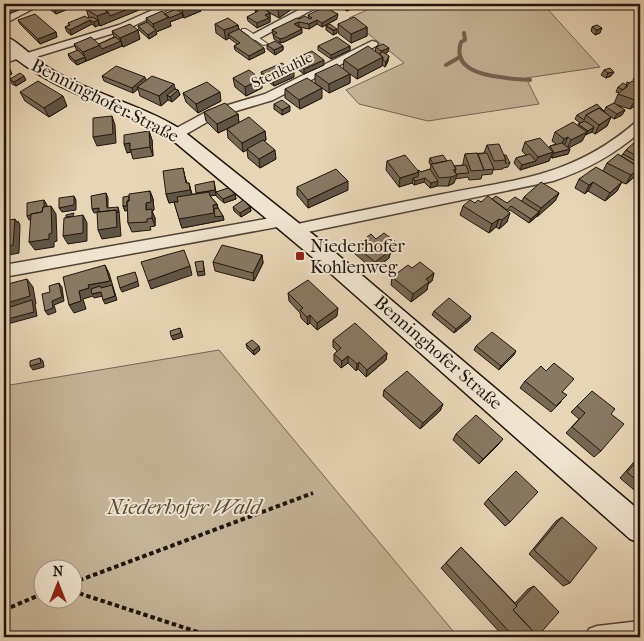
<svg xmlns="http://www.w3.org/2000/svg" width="644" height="641" viewBox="0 0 644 641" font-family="'IM FELL French Canon',serif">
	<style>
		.green { fill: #c5b599; stroke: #736452; fill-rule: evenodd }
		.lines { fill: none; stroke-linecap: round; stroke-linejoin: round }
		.stream { stroke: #70614e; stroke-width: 4 }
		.lane-casing { stroke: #524435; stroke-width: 2 }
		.street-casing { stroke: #524435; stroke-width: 3 }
		.secondary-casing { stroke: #21140a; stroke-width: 3 }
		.path { stroke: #21140a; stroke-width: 4; stroke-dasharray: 4.5 3; stroke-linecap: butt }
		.lane { fill: #efe4d0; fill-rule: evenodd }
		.street { fill: #efe4d0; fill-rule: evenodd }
		.secondary { fill: #efe4d0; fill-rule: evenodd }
		.wall { fill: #756855; stroke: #21140a }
		.shaded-wall { fill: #5f5545; stroke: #21140a }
		.building { fill: #887963; stroke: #21140a }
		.poi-dot { fill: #8f2418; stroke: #efe4d0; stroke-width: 2 }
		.labels { text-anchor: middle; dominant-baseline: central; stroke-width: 4; stroke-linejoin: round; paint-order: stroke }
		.far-street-label { font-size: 15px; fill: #21140a; stroke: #efe4d0 }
		.street-label { font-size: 18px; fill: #21140a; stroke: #efe4d0 }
		.poi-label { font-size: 18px; fill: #21140a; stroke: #efe4d0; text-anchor: start }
		.near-park-label { font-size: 21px; font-style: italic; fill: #5a4c3c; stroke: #efe4d0 }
	</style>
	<rect width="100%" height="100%" fill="#e7d6b6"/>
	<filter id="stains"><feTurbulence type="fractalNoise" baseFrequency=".004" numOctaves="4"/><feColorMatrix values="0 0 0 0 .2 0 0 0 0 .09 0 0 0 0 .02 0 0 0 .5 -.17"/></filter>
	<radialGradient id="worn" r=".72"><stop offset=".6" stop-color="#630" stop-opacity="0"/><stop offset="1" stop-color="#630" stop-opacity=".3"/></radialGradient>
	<path class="green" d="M378 4H543L600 67 526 78 539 104 428 121 359 104 346 90 404 63 349 18 378 5Z
		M219 350 458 637H4V386ZM42 568H72V598H42Z"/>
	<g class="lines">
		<path class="stream" d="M464 33 465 40 461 42C449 78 507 78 530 80
			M446 65 460 57"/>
		<g class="lane-casing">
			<path id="lane" d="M242 29H246L268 44 263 45 242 31Z"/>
		</g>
		<g class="street-casing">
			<path id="street" d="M29 4H42L4 24V17Z
				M166 4H179L127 29 26 60 17 59 4 63V56L19 52 24 54 119 25Z
				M310 4H323L258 39 254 40 248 37Z
				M372 41 376 42 378 44 376 46 273 100 216 117 181 137 176 138 170 134 171 131 208 111 265 94Z
				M640 121V132C614 155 586 170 553 181L293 235 288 234 286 230 288 226 293 225C343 214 393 204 443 194 519 179 574 176 636 122Z
				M283 216 288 217 290 221 288 225 4 277V265Z
				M640 621V637H586L589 629 597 626Z"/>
		</g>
		<g class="secondary-casing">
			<path id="secondary" d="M4 36C16 39 32 57 44 65 87 93 139 103 182 130L325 244 640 511V543L630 539 311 256 170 138C115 103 55 95 4 49Z"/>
		</g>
		<path class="path" d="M72 583 313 493
			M72 591 213 637
			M4 610 42 594"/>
		<use href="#lane" class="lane"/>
		<use href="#street" class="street"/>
		<use href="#secondary" class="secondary"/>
	</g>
	<path class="wall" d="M46 4H74L75 6 56 14 47 7Z
		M120 4H151V5L100 26 99 25 95 27 92 24 71 35 67 32 65 27 69 25 68 23 89 18 86 9 101 7 116 9 121 7Z
		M174 4 201 11 184 18 183 17 170 22 171 26 156 32 157 34 149 39 139 30 138 26 147 22 146 18 165 14 176 9Z
		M268 4H291L292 9 279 18 268 12Z
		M335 4H361L347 11Z
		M255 10 270 13V22L257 28 248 21 247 17 256 13Z
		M308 15 337 19 322 27 317 24 309 29 299 27 302 33 284 42 280 43 274 39 272 30 299 19H309Z
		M18 20 56 32 57 37 40 44 20 24Z
		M215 24 238 25 239 29 265 52 249 60 235 50 234 46 237 44 229 38 226 40 216 33Z
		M338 24 367 27V36L351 43 338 33Z
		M597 25 600 33 595 35 591 31 592 27Z
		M326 26 337 33 333 35 326 30Z
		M112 31 140 39 123 47 122 46 77 65 70 59 68 54 77 51 74 44H99L114 37Z
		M267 45 283 46V50L275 55 267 49Z
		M318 46H350V50L331 59 318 50Z
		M376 47 388 52 385 54 388 61 385 67 382 65V66L357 79 350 74V83L329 93 315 83V74L343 69 344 60 375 52Z
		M292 60 324 65 304 74 292 65Z
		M640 69V84L633 80 638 71Z
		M604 70 614 72 611 76 606 78 601 75Z
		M261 72 294 77 274 86 262 77Z
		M102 76 146 80 178 90 180 95 172 102 168 100 161 106 140 96 138 89 133 93 104 81Z
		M233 78 261 79 262 88 246 96 235 87Z
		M10 79 26 80 16 86 12 84Z
		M627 82 630 83 640 85V103L637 107 635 106 630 109 617 105 625 110 622 115 614 119 611 117 607 126 595 134 592 132 585 135 582 141 568 148 570 149 568 154 552 158 551 156 549 161 520 170 514 163 516 158 526 155 522 151 525 142 549 148 550 146 556 144 552 141 555 132 578 125 580 123 575 119 577 115 604 112 606 107 614 104 618 94 619 93 616 92 618 87 626 85Z
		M285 89 322 98 300 109 285 98Z
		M20 92 67 106 49 117 25 101Z
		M183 93 221 101 198 113 186 102Z
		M274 104 290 111 282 115 274 109Z
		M204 112 238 114 239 123 265 131 266 140 264 141 276 159 260 168 248 158 247 150 243 152 228 138 227 129 237 124 218 133 206 121Z
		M149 131 152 140 153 156 133 159 131 152 127 153Z
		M640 142V170L638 174 626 184 621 182 617 191 605 201 588 191 585 194 575 188 579 179 603 171 607 163 621 156 623 154 626 150Z
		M487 145 504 155 510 163 508 167 503 168V169L493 170 492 174 482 175 481 179 469 180 468 177 455 179 454 183 448 186H437L430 188 424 182 414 185 412 183 399 187 386 170 387 161 421 172 430 169 431 166 429 162 430 158 447 161 454 166 463 165V163L465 154 484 153Z
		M185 177 187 183H189L192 194H196L214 181 216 192 235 194 236 199 224 203 217 197 216 195 210 196 217 204 218 208 223 216 224 220 182 228 174 202 178 201 169 203 166 194Z
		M297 187 348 190 308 208 297 195Z
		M150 191 153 199 154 210 152 211 155 218V226L150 227 151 230 132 232 128 223V210L125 211 123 206 129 196Z
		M559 193 555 201 529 223 510 210 508 212 507 222 499 229 496 227 489 233 460 215 463 206 492 199 507 203 522 201 524 197Z
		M233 207H250L251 211 241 217 234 211Z
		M376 239 396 242 394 251 390 254 389 258 374 270 355 254V246Z
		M262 255 263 263 254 281 215 271 213 262Z
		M412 268 434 273 432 281 428 284 427 290 411 302 391 285 392 277Z
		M288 293 337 316 317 330 310 323 308 325 301 318 300 313 289 301Z
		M434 311 470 320 454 333 432 315Z
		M333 340 387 353 386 360 366 377 358 369 356 371 348 363 341 368 334 361V354L337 351 333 347Z
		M246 344 260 350 254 355 247 348Z
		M476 346 514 355 499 370 474 350Z
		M525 381 563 392 561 402 551 412 520 388Z
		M384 390 443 404 440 411 420 429 383 396Z
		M592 391 611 414 601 451 594 457 566 433 579 419 571 412Z
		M456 434 498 445 479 464 453 440Z
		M640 455V495L620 478Z
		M488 499 510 522 505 526 484 504Z
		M562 517 570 583 563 586 529 554 556 521Z
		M461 547 515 603 528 589 534 586 537 637H527V636L526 637H504L441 568Z"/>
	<path class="shaded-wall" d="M8 4H25L17 6 19 10 4 16V5Z
		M68 4H74L75 6 56 14 54 9Z
		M141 4H151V5L100 26 97 16 108 12Z
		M196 4H199L201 11 184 18 182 9Z
		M286 4H292V9L279 18 278 9Z
		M352 4H361L347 11 348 6Z
		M182 13 183 17 170 22 171 26 156 32 157 34 149 39 148 35 154 31 153 24 169 17Z
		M270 13V22L257 28V23L265 15Z
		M338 14 337 19 322 27V23Z
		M90 20 92 24 71 35 70 30Z
		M98 20 99 25 95 27 94 22Z
		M317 20V24L309 29V24Z
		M299 22V27L294 29V24Z
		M238 25 239 34H228L229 38 226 40 224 30Z
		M367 27V36L351 43V34Z
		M602 28 600 33 595 35 597 30Z
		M302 29V33L284 42 280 43V39Z
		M337 29V33L333 35 334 30Z
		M138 30 140 39 123 47 120 38Z
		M56 32 57 37 40 44 38 39Z
		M121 41 122 46 86 61 83 52 100 45Z
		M283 46V50L275 55 274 50Z
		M350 46V50L331 59V55Z
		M264 48 265 52 249 60V56Z
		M389 48 388 52 381 56V51Z
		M389 56 388 61 385 67 386 62Z
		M85 57 86 61 77 65 75 61Z
		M383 57 382 66 357 79 358 70Z
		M324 60V65L304 74V69Z
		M8 64 12 74 4 77V66Z
		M294 72V77L274 86 273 82Z
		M614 72 611 76 606 78 608 73Z
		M350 74V83L329 93V84Z
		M24 76 26 80 16 86 14 82Z
		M145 77 147 82 137 87 138 89 133 93 132 88Z
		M261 79 262 88 246 96 245 87Z
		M174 84 176 92 178 90 180 95 172 102 170 97 167 95 168 100 161 106 159 96Z
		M322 88V98L300 109 299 100Z
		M220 92 221 101 198 113 196 104Z
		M63 96 67 106 49 117 44 108Z
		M640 96 635 106 630 109 635 100Z
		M290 106V111L282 115V110Z
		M625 110 622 115 614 119 617 114Z
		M238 114 239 123 218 133 217 124Z
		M112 116 115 125 116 143 97 146 93 137Z
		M611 117 607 126 595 134 599 125Z
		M594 127 592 132 585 135 588 131Z
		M149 131 152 140 153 156 150 147Z
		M265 131 266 140 243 152 242 143Z
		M587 132 582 141 567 149 571 140Z
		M568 137 564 146 560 148 564 139Z
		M130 143 131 152 127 153 124 144Z
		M570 149 568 154 552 158 554 153Z
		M275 150 276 159 260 168 259 159Z
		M553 152 549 161 520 170 522 165 536 161 538 157Z
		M183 168 188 190 189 183 191 192 192 199 169 203 166 194 186 183Z
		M640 168 634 177 626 184 631 175Z
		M456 169 457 175 454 183 448 186 453 170Z
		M419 172 425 178 424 182 414 185 415 181 413 178 412 183 399 187 400 178Z
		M348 181V190L308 208V200Z
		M438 181 437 186 430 188 431 183Z
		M593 182 588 191 585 194 589 185Z
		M622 182 617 191 605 201 610 193Z
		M215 190 216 195 197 198 196 193Z
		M150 191 153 199 154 210 152 211 155 218V226L152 218 146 210V203Z
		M106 193 108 198V213L107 208Z
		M559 193 555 201 537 217 541 208Z
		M235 194 236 199 224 203 223 199Z
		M74 196 76 200V210L62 212 59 208Z
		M44 200 47 205V217L29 220 27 216Z
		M217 204 219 213 223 216 224 220 182 228 179 219 213 205Z
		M131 205 133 209 125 211 123 206Z
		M51 206 56 214 57 241 54 242V247L35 250 29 242Z
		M118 207 119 211 121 236 102 239 98 230 116 210Z
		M250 207 251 211 241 217 240 213Z
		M99 208 101 212 94 213 92 209Z
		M539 212 537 216 529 223 531 219Z
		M510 213 507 222 499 229 502 220Z
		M83 215 87 223V241L68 244 63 236Z
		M15 219 18 223V221L20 225 19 253 4 256V247Z
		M499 219 496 227 489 233 492 224Z
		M396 242 394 251 390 254 389 258 374 270 375 262 388 248Z
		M262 255 263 263 254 281 253 273Z
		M203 261 205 275 198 276 197 272Z
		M105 265 109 273 117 300 105 304 103 300 115 296 113 289 103 291V292V291L93 293V294L101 292 103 296 94 298 93 296 83 299 86 309 74 313 69 305 81 301 79 291 89 288 88 285 110 281Z
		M190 266 192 275 151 289 148 281Z
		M135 272 139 286 122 292 120 288Z
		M434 273 432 281 428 284 427 290 411 302 413 294 426 279Z
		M27 279 33 287 36 304H35L37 316 4 325V304Z
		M59 283 62 287 64 301 54 305 56 312 48 315 45 311 52 301Z
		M338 308 337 316 317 330V323Z
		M310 315V323L308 325 307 317Z
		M471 316 470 320 454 333 456 329Z
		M180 328 183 337 173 340 171 336Z
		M259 346 260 350 254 355 253 351Z
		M516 351 514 355 499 370 501 366Z
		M387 353 386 360 366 377 367 370Z
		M348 356V363L341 368 342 361Z
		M40 358 43 361 44 367 33 370 30 366Z
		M359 362 358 369 356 371 357 364Z
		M4 369 5 370 6 376H4Z
		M443 404 440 411 420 429 423 423Z
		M503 439 498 445 479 464 483 459Z"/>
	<path class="building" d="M47 4H68L54 9Z
		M97 4 108 12 97 16 86 9Z
		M109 4 116 9 125 5 123 4H141L110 16 108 12 101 7Z
		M175 4H196L182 9Z
		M270 4H286L278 9Z
		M344 4H352L348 6Z
		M261 7 270 13 265 15 269 18 257 23 247 17 258 11 255 10Z
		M324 7 338 14 322 23 317 20 309 24 299 22 294 24 302 29 284 38 280 39 273 35 277 33 272 30 297 18 299 19 305 16 310 19 312 18 308 15Z
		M176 9 182 13 169 18 164 14Z
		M162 11 169 17 153 24 146 18Z
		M35 14 56 32 38 39 18 20Z
		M85 16 88 18 92 17 98 20 94 22 90 20 70 30 65 27 70 25 68 23Z
		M354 17 367 27 351 34 338 24Z
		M228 18 238 25 224 30 215 24Z
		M147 22 156 30 148 35 138 26Z
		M130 24 138 30 120 38 112 31Z
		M330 24 337 29 334 30 326 26Z
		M597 25 602 28 597 30 592 27Z
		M239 29 264 48 249 56 234 46 240 43 228 34Z
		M91 37 100 45 83 52 74 44Z
		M115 37 121 41 102 49 99 44Z
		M337 37 350 46 331 55 318 46Z
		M275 41 283 46 274 50 267 45Z
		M383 44 389 48 381 51 376 47Z
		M368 46 383 57 358 70 344 60Z
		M78 50 85 57 75 61 68 54Z
		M312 51 324 60 304 69 292 60Z
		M383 52 389 56 386 62 383 60V57L379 54Z
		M4 60 8 64 4 66Z
		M282 63 294 72 273 82 261 72Z
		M337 64 350 74 329 84 315 74Z
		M116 66 145 77 132 88 102 76Z
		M610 68 614 72 608 73 604 70Z
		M249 70 261 79 245 87 233 78Z
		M20 73 24 76 14 82 10 79Z
		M152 76 174 84 159 96 137 87Z
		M307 78 322 88 299 100 285 89Z
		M38 81 63 96 44 108 20 92Z
		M632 81 640 85V97V96L635 100 618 94Z
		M207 82 220 92 196 104 183 93Z
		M623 83 628 86 623 90 618 87Z
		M175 89 178 90 170 97 167 95Z
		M282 100 290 106 282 110 274 104Z
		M225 103 238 114 217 124 204 112Z
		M614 103 625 110 617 114 606 107Z
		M597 104 606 113 599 108 586 115 584 120 577 115Z
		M599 108 611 117 599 125 586 115Z
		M112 116 113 134 93 137V118Z
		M249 117 265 131 242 143 227 129Z
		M585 121 594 127 588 131 578 124Z
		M573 122 587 132 571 140 568 137 564 139 555 132Z
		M149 131 150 147 130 150V143L124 144V135Z
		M540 138 553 152 538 157 525 142Z
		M263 140 275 150 259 159 247 149Z
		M637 140 640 142V158L626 150Z
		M562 143 570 149 554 153 550 146Z
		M499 144 506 160 494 161 487 145Z
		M477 153 484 170 471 171 465 154Z
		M487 153 494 169 484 170 478 154Z
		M530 154 536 161 522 165 516 158Z
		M618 154 640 168 631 175 607 163Z
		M623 154 637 162 634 164 621 156Z
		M405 155 419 172 400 178 387 161Z
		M443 155 447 161 433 164 430 158Z
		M504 155H506L510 163H505L506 160Z
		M451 160 456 169 453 170 457 175 451 177 439 178 431 164Z
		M466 165 469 173 456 174 455 173 456 169 454 166Z
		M596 167 622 182 610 193 593 182 589 185 579 179Z
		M183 168 186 183H189L190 190 166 194 163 171Z
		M336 169 348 181 308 200 297 187Z
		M430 169 438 181 431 183 425 178 415 181 413 178 418 177 419 172 417 171 419 170 421 172Z
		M214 181 215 190 196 193 195 185Z
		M541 182 559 193 541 208 524 197Z
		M228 188 235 194 223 199 216 192Z
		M150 191 151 202 146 203V210L152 209V218L147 219V222L128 223 127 201H129V194Z
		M209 192 210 196 217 204 213 205 214 213 179 219 174 202H178L177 197Z
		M106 193 107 208 118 207V213L116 210 99 212V208L92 209 91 196Z
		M74 196V205L59 208V198Z
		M129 196V201H127V206H123V197Z
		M488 196 510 213 502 220 499 219 492 224 463 206 470 200 475 203 478 200 481 202Z
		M496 196 507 203 515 197 539 212 531 219 511 206 507 210 492 199Z
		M44 200V207H43L42 212 31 214V215L27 216V203Z
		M243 200 250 207 240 213 233 207Z
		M51 206 52 233 49 234V239L29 242 31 214 42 212 43 207Z
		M218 208 223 216 215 217 214 209Z
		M116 210 117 227 98 230 97 212Z
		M74 213 73 216 66 217V215Z
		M83 215V233L63 236 64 218Z
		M15 219 13 245 4 247V221Z
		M384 233 396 242 388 248 391 250 375 262 355 246 371 234 376 239Z
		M222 245 262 255 253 273 213 262Z
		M184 250 190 266 148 281 141 262Z
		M203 261 204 271 197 272 195 262Z
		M420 262 434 273 426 279 429 282 413 294 392 277 408 265 412 268Z
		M105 265 110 281 88 285 89 288 79 291 81 301 69 305 63 277Z
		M135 272 138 281 120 288 117 277Z
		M27 279 30 296 4 304V285Z
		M308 280 338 308 317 323 310 315 307 317 300 310 303 308 288 293Z
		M59 283 62 297 52 301 53 308 45 311 42 294 50 292 49 286Z
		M112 285 115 296 103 300 101 292 92 294 91 289 100 286 101 288Z
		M449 298 471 316 456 329 434 311Z
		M32 300 34 312 4 320V309Z
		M355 323 387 353 367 370 359 362 357 364 348 356 342 361 334 354 341 348 333 340Z
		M180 328 181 333 171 336 170 331Z
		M492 332 516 351 501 366 476 346Z
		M252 340 259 346 253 351 246 344Z
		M40 358 41 363 30 366V361Z
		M554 363 574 379 562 392 567 395 556 406 525 381 541 366 546 371Z
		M407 371 443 404 423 423 384 390Z
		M592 391 615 409 611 414 624 424 601 451 572 427 585 413 577 406Z
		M476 415 503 439 483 459 456 434Z
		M640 458V483L627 472Z
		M516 471 538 492 510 522 488 499Z
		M562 517 597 548 570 583 534 550Z
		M461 547 517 606 513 610 532 630 526 637H514L446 563Z
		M534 586 559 612 537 637H535L530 632 532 630 513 610 517 606 516 605Z"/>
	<rect class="poi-dot" x="295" y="251" width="10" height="10" rx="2.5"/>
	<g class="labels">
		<g class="far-street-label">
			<text transform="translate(282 70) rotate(-25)">Stenkuhle</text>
		</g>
		<g class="street-label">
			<text transform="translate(105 101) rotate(27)">Benninghofer Straße</text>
			<text transform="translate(438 353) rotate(41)">Benninghofer Straße</text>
		</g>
		<g class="poi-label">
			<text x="310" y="246">Niederhofer<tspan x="310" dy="21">Kohlenweg</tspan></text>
		</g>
		<g class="near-park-label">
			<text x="184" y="507">Niederhofer Wald</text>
		</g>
	</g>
	<rect width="644" height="641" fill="none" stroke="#e7d6b6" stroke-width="20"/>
	<rect x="5" y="5" width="634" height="631" fill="none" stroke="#21140a" stroke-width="2.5"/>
	<rect x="10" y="10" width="624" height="621" fill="none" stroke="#21140a"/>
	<g transform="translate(58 584)"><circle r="24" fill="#efe4d0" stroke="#9d9181"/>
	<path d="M0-4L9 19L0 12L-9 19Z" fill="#8f2418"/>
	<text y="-8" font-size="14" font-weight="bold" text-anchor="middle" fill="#21140a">N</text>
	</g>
	<rect width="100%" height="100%" filter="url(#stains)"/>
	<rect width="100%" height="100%" fill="url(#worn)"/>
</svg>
